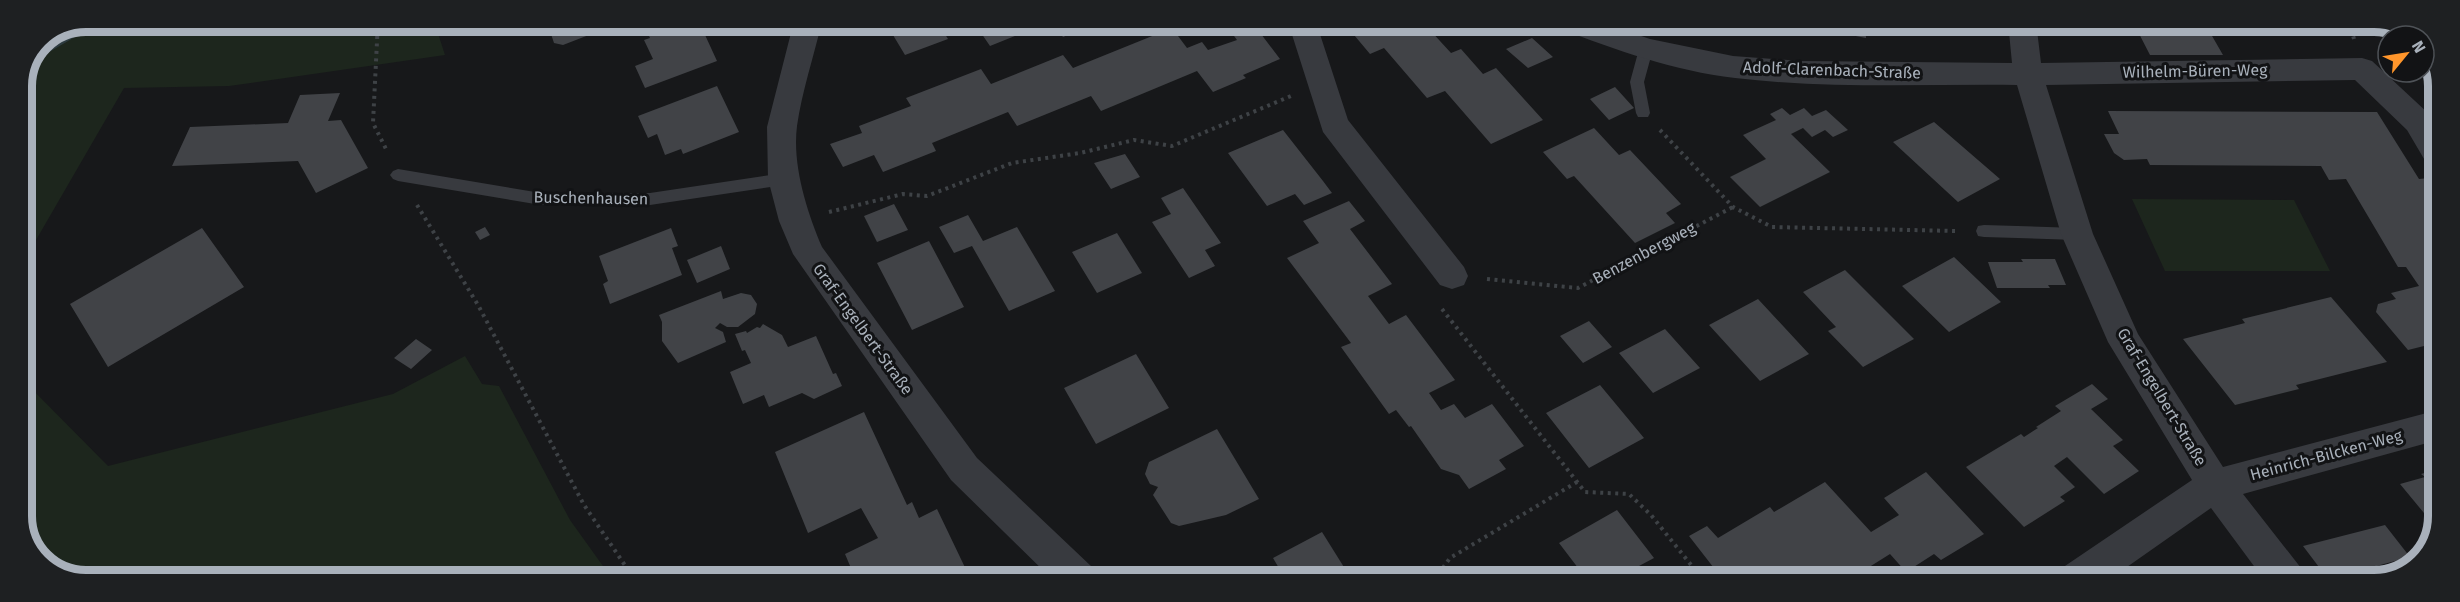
<svg xmlns="http://www.w3.org/2000/svg" width="2460" height="602" viewBox="0 0 2460 602" font-family="'Fira Sans',sans-serif">
	<style>
		.green { fill: #1d261d }
		.lines { fill: none; stroke-linecap: round; stroke-linejoin: round }
		.stream { stroke: #2c3a3f; stroke-width: 12 }
		.building { fill: #414347 }
		.path { stroke: #3e4246; stroke-width: 4; stroke-dasharray: 3 4.5; stroke-linecap: butt }
		.service { fill: #383a3f; fill-rule: evenodd }
		.minor { fill: #383a3f; fill-rule: evenodd }
		.labels { text-anchor: middle; dominant-baseline: central; stroke-width: 6; stroke-linejoin: round; paint-order: stroke }
		.street-label { font-size: 16px; fill: #a9b1bb; stroke: #121315 }
		.rim { fill: none; stroke: #a9b1bb; stroke-width: 8 }
	</style>
	<rect width="100%" height="100%" fill="#17181a"/>
	<path class="green" d="M85 21H434L445 55 229 86 124 88 21 266V85L40 40Z
		M2132 199 2294 200 2330 271H2165Z
		M465 356 482 384 499 386 570 520 613 580H73L37 559 22 525 21 378 108 466 393 394Z"/>
	<g class="lines">
		<path class="stream" d="M34 54 90 21"/>
	</g>
	<path class="building" d="M555 21H625L563 45 554 43 551 34 558 28Z
		M636 21H706L700 24 717 61 645 88 635 66 653 59 644 40 650 38 646 29 641 31Z
		M929 21H937L948 39 905 55 893 35Z
		M991 22H1026L1032 29 990 46 977 27Z
		M1052 22H1101L1063 37Z
		M1233 22H1261L1269 31 1261 34 1280 59 1243 75 1246 78 1213 92 1197 71 1101 111 1091 96 1017 126 1008 112 932 143 936 151 883 172 874 155 843 167 830 144 862 133 859 126 911 106 906 98 981 69 991 84 1063 55 1073 68 1172 28 1187 48 1202 42 1208 50 1237 40 1226 25Z
		M1347 22H1473L1446 33 1438 25 1429 29 1451 53 1461 49 1483 74 1496 68 1543 120 1491 144 1445 91 1427 98 1384 48 1370 54 1344 23Z
		M1820 22H1865L1866 38 1820 29Z
		M1876 22H1946L1947 35 1876 23Z
		M2133 22H2204L2223 55H2150Z
		M1532 38 1553 57 1528 68 1506 49Z
		M717 86 739 132 683 154 681 149 665 155 657 134 648 138 638 116Z
		M1615 87 1634 108 1609 120 1590 99Z
		M340 93 328 121 341 120 368 168 316 193 298 161 172 166 190 127 288 123 300 95Z
		M1782 108 1790 115 1804 108 1812 116 1826 110 1848 130 1833 137 1825 130 1812 137 1803 128 1791 134 1830 172 1760 207 1730 177 1766 159 1743 135 1776 120 1770 114Z
		M2108 111 2377 112 2419 179 2429 178 2438 191V193H2427L2438 210V334L2425 337 2424 346 2408 350 2376 312 2378 304 2396 299 2391 293 2419 286 2406 267H2398L2346 179 2329 180 2321 166 2150 165 2147 159 2124 160 2114 153 2104 134H2119Z
		M1934 122 2000 179 1958 202 1893 142Z
		M1594 128 1619 155 1630 150 1681 204 1666 213 1675 223 1635 243 1574 176 1567 179 1543 152Z
		M1283 130 1323 181 1332 193 1304 205 1295 194 1267 206 1228 153Z
		M1125 154 1140 177 1111 189 1094 163Z
		M1183 188 1221 243 1205 250 1215 266 1189 278 1152 222 1171 214 1161 198Z
		M1349 201 1365 221 1350 229 1392 284 1368 296 1389 324 1406 315 1455 380 1429 393 1441 410 1454 404 1465 418 1492 404 1524 446 1499 460 1506 469 1469 489 1459 475 1441 469 1411 426 1409 427 1396 410 1389 414 1341 347 1351 343 1287 258 1319 243 1303 221Z
		M894 204 908 230 877 242 864 216Z
		M968 215 983 241 1017 227 1055 291 1009 311 972 246 954 253 939 227Z
		M485 227 490 235 480 240 475 232Z
		M202 228 244 287 108 367 70 304Z
		M671 228 678 246 672 248 682 275 610 304 603 284 608 281 599 256Z
		M1117 233 1142 273 1097 293 1072 252Z
		M929 241 964 307 912 330 877 263Z
		M721 246 730 269 697 283 687 260Z
		M1954 257 2001 302 1949 332 1902 286Z
		M2021 259H2055L2066 285H2048L2050 288H1997L1988 262H2023Z
		M1845 270 1914 339 1863 367 1828 331 1836 327 1803 292Z
		M721 291 723 299 741 293 751 295 757 304 755 314 738 327H727L720 323 715 328 723 332 726 342 678 363 662 341V322L659 315Z
		M2331 297 2387 362 2296 385 2299 389 2235 405 2183 339 2245 323 2242 319Z
		M1758 299 1809 354 1760 381 1709 325Z
		M1589 321 1612 347 1583 363 1560 336Z
		M763 324 782 335 788 347 816 336 833 374 836 373 842 386 814 399 802 393 769 407 764 395 743 404 730 372 751 363 745 350 742 351 735 334 746 331 747 333 757 327 760 328Z
		M1665 329 1700 368 1653 393 1619 353Z
		M416 339 432 350 411 369 394 358Z
		M1136 354 1169 408 1096 444 1064 388Z
		M2092 384 2108 399 2091 409 2123 440 2113 446 2139 471 2104 494 2067 457 2054 466 2075 487 2060 497 2065 501 2024 527 1966 467 2021 434 2024 437 2038 428 2036 427 2061 411 2055 406Z
		M1600 385 1644 438 1589 468 1546 413Z
		M864 412 907 505 912 502 919 518 937 509 971 580H856L845 554 878 538 861 508 808 533 775 452Z
		M1217 429 1259 499 1226 515 1179 526 1171 523 1153 495 1158 487 1150 484 1145 474 1149 462Z
		M2438 469V530L2400 484 2425 477 2421 474Z
		M1926 472 1984 534 1941 560 1934 554 1906 572 1890 554 1847 581H1753L1744 570 1724 581 1689 536 1707 526 1718 538 1770 507 1774 512 1825 482 1871 532 1899 515 1884 498Z
		M1617 510 1654 558 1639 566 1650 581H1588L1559 543Z
		M2385 525 2410 557 2328 579 2303 546Z
		M1322 532 1352 580H1286L1273 558Z
		M2208 573 2216 581H2196Z"/>
	<g class="lines">
		<path class="path" d="M378 21 373 123 387 151
			M2349 22 2354 39
			M1660 130 1733 207 1772 227 1957 231
			M417 205 478 305 584 505 635 580
			M829 212 903 194 927 196 1012 163 1080 153 1134 140 1172 146 1291 96
			M1487 279 1578 288 1733 207
			M1442 309 1585 492 1629 494 1651 515 1704 581
			M1434 580 1450 558 1577 482"/>
		<path class="service" d="M1646 44 1653 49 1644 82 1650 113 1648 117H1638L1636 113 1630 82 1639 49Z
			M398 169 541 193H650L784 173 789 175 792 179 789 183 784 185 650 205H541L398 181 393 179 390 175 393 171Z
			M1984 225 2077 228 2083 229 2085 234 2083 239 2077 240 1984 237 1978 236 1976 231 1978 226Z"/>
		<path class="minor" d="M794 21H822C814 56 802 91 797 126 792 165 807 212 822 247L977 458 1092 567 1098 580H1053L951 480 793 254 779 221 768 179 767 127Z
			M1288 22H1316L1348 120 1464 267 1468 276 1464 285 1452 289 1440 285 1323 132Z
			M1556 22H1600L1650 39 1733 56 1801 61 2012 63 2008 22H2036L2041 63 2362 58 2372 61 2429 114 2438 130V168L2427 164 2407 130 2355 80 2046 85 2093 234 2138 334 2223 467 2438 410V440L2243 494 2301 568 2307 581H2265L2211 508 2107 581H2056L2062 568 2192 480 2108 342 2061 234 2017 85C1923 84 1828 89 1735 78 1674 71 1617 50 1560 29Z"/>
	</g>
	<g class="labels">
		<g class="street-label">
			<text transform="translate(1832 70) rotate(2)">Adolf-Clarenbach-Straße</text>
			<text transform="translate(2195 71) rotate(-1)">Wilhelm-Büren-Weg</text>
			<text transform="translate(591 198) rotate(1)">Buschenhausen</text>
			<text transform="translate(1644 253) rotate(-28)">Benzenbergweg</text>
			<text transform="translate(863 329) rotate(54)">Graf-Engelbert-Straße</text>
			<text transform="translate(2162 397) rotate(59)">Graf-Engelbert-Straße</text>
			<text transform="translate(2326 455) rotate(-15)">Heinrich-Bilcken-Weg</text>
		</g>
	</g>
	<path d="M0 0H2460V602H0ZM86 32H2374A54 54 0 0 1 2428 86V516A54 54 0 0 1 2374 570H86A54 54 0 0 1 32 516V86A54 54 0 0 1 86 32Z" fill="#1e2022" fill-rule="evenodd"/>
	<path class="rim" d="M86 32H2374A54 54 0 0 1 2428 86V516A54 54 0 0 1 2374 570H86A54 54 0 0 1 32 516V86A54 54 0 0 1 86 32Z"/>
	<g transform="translate(2406 54) rotate(60)"><circle r="28" fill="#121315" stroke="#4e5257" stroke-width="1.5"/>
	<path d="M0-4.5L10 22L0 15L-10 22Z" fill="#ff962b"/>
	<text y="-9" font-size="16" font-weight="bold" text-anchor="middle" fill="#a9b1bb">N</text>
	</g>
</svg>
